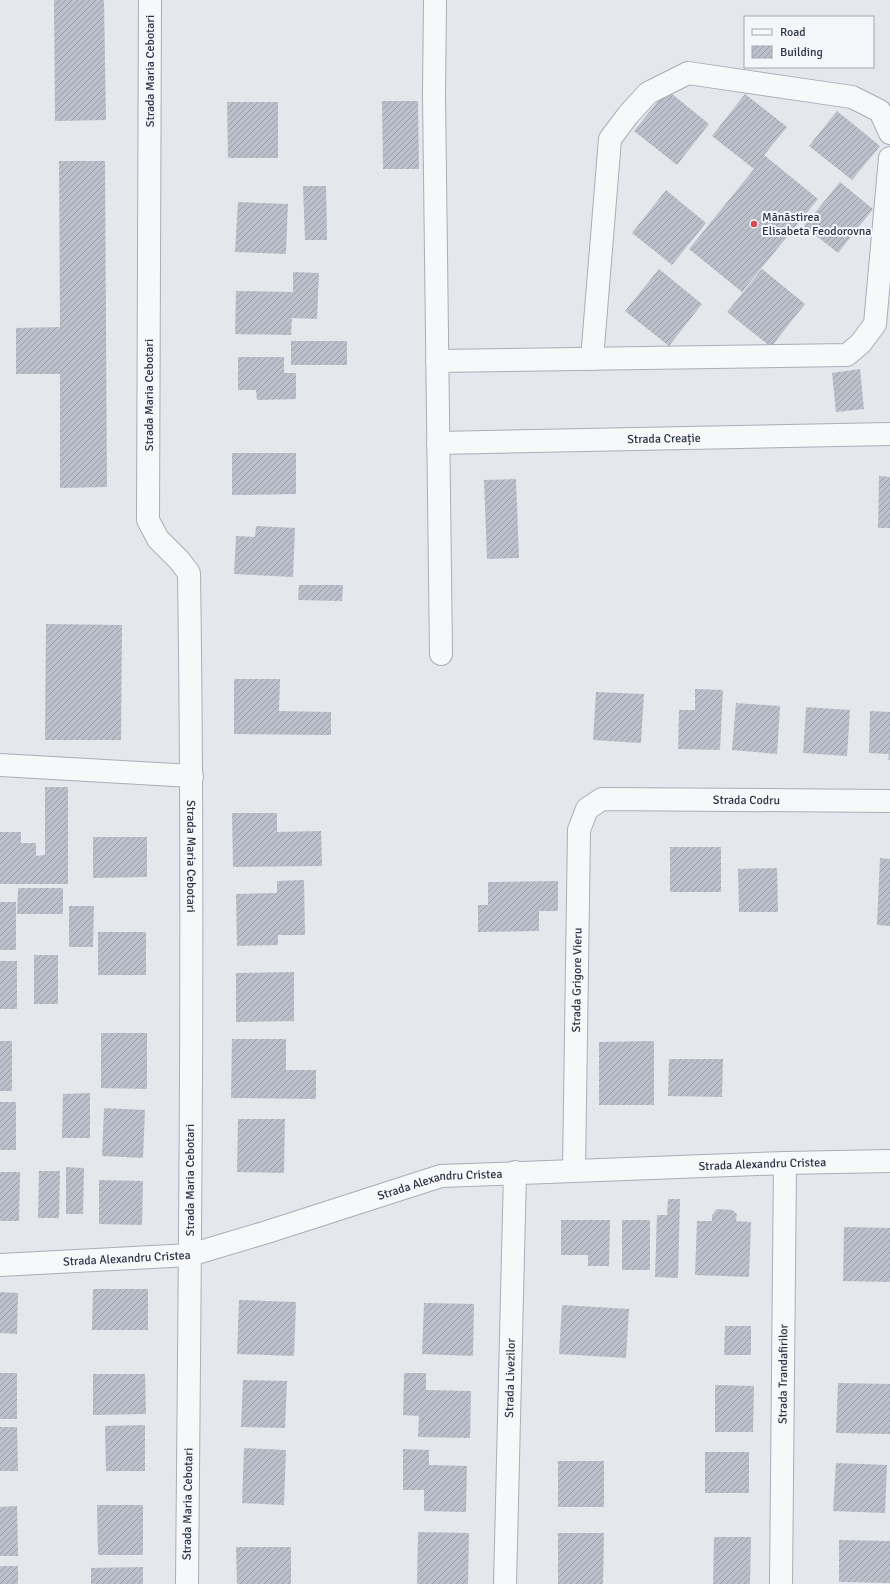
<svg xmlns="http://www.w3.org/2000/svg" width="890" height="1584" viewBox="0 0 890 1584" font-family="Signika,sans-serif">
	<style>
		.building { fill: url(#building-hatch) }
		.lines { fill: none; stroke-linecap: round; stroke-linejoin: round }
		.minor-casing { stroke: #a9aeb7; stroke-width: 24 }
		.minor { stroke: #f7f8fa; stroke-width: 22 }
		.poi-dot { fill: #d1495b; stroke: #f4f6f9; stroke-width: 1.5 }
		.labels { text-anchor: middle; dominant-baseline: central; stroke-width: 4; stroke-linejoin: round; paint-order: stroke }
		.street-label { font-size: 12px; fill: #2b3445; stroke: #f4f6f9 }
		.poi-label { font-size: 12px; fill: #2b3445; stroke: #f4f6f9; text-anchor: start }
	</style>
	<defs>
		<pattern id="building-hatch" width="6" height="6" patternUnits="userSpaceOnUse"><rect width="6" height="6" fill="#bbc0ca"/><path d="M-1 1l2-2M0 6l6-6M5 7l2-2" fill="none" stroke="#989da6"/></pattern>
	</defs>
	<rect width="100%" height="100%" fill="#e4e7ec"/>
	<path class="building" d="M54 0H104L106 120 55 121Z
		M667 90 709 124 677 165 634 131Z
		M745 94 787 127 764 155 818 199 742 292 689 249 754 169 712 136Z
		M382 101H418L419 169H383Z
		M227 102H278V158H228Z
		M837 111 880 146 852 180 809 146Z
		M59 161H105L107 487 60 488V374H16V328L60 327Z
		M840 182 873 209 838 253 804 226Z
		M303 186H326L327 240H305Z
		M666 190 706 223 672 265 632 233Z
		M238 202 288 204 286 254 235 252Z
		M659 269 702 304 669 346 625 311Z
		M762 269 805 304 771 347 727 312Z
		M293 272 319 273 317 319 292 318 291 335 235 334 236 291 293 292Z
		M291 341H347V365H291Z
		M238 357H284V373H296V399L257 400 256 390H238Z
		M860 369 864 409 836 412 832 373Z
		M232 453H296V494L232 495Z
		M879 476 890 477V528H878Z
		M516 479 519 558 487 559 484 480Z
		M256 526 295 528 293 577 234 574 236 536 255 537Z
		M299 585H343L342 601 298 600Z
		M46 624 122 625 121 740H45Z
		M234 679H280L279 711 331 712V735L234 734Z
		M695 689 723 690 720 750 678 749 679 710H695Z
		M596 692 644 694 641 743 593 740Z
		M736 703 780 706 777 754 732 750Z
		M806 707 850 710 847 756 803 753Z
		M870 711 890 712V760H888L889 754 869 753Z
		M45 787H68V884H0V832H21V843H36V856L45 855Z
		M232 813H277V832L321 831 322 866 233 867Z
		M93 837H147V877L93 878Z
		M670 847H721V892H670Z
		M880 858 890 859V926L877 925Z
		M777 868 778 912H739L738 869Z
		M304 880 305 935H278V945L237 946 236 894 277 893V881Z
		M558 881V911H539V931L478 932V905H488V882Z
		M18 888H63V914H17Z
		M0 902H16V950H0Z
		M69 906H94L93 947H69Z
		M98 932H146V975H98Z
		M34 955H58V1004H34Z
		M0 961H17V1009H0Z
		M294 972V1021L236 1022V973Z
		M101 1033H147V1089L101 1088Z
		M232 1039H286V1070H316V1099L231 1098Z
		M0 1041H12V1091H0Z
		M654 1041V1105H599V1042Z
		M669 1059H723L722 1097 668 1096Z
		M90 1093V1138H62L63 1094Z
		M0 1102H16V1150H0Z
		M104 1108 145 1110 143 1158 102 1156Z
		M238 1119H285L284 1173 237 1172Z
		M66 1167 84 1168 83 1214H66Z
		M39 1171H60L59 1218H38Z
		M0 1172H20L19 1221H0Z
		M99 1180 143 1181 142 1225 99 1224Z
		M668 1199H680L678 1278 655 1277 657 1215H667Z
		M717 1209 732 1210 737 1214 736 1221 751 1222 749 1277 695 1275 697 1221H712V1215Z
		M561 1220H610L609 1266H588V1255H561Z
		M622 1220H650V1270H622Z
		M844 1227 890 1228V1282L843 1281Z
		M93 1289H148V1330H92Z
		M0 1292 18 1293 17 1334 0 1333Z
		M239 1300 296 1302 294 1356 237 1354Z
		M424 1303 474 1304 473 1356 422 1354Z
		M562 1305 629 1309 626 1358 559 1354Z
		M725 1326H751V1355H724Z
		M0 1373H17V1419H0Z
		M404 1373H426V1390L471 1391 470 1438 418 1437 419 1416 403 1415Z
		M93 1374H145L146 1414 93 1415Z
		M243 1380 287 1381 285 1428 241 1427Z
		M838 1383 890 1384V1434L836 1433Z
		M715 1385 754 1386 753 1432H715Z
		M145 1425V1471H106L105 1426Z
		M0 1427H17L18 1471H0Z
		M244 1448 286 1450 284 1505 242 1503Z
		M403 1449 429 1450V1465L467 1466 466 1512 424 1511V1490H403Z
		M705 1452H749V1493H705Z
		M558 1461H604V1507H558Z
		M836 1463 887 1465 885 1513 833 1511Z
		M97 1505H143V1555H98Z
		M17 1506 18 1556H0V1507Z
		M418 1532 469 1533 468 1584H417Z
		M558 1533H604L603 1584H558Z
		M714 1537H751L750 1584H713Z
		M839 1540 890 1541V1583L839 1582Z
		M236 1547H291V1584H237Z
		M0 1566H18V1584H0Z
		M143 1567V1584H91V1568Z"/>
	<g class="lines">
		<g class="minor-casing">
			<g id="minor">
				<path id="s1" d="M150 0 148 520 158 539 179 560 189 573C194 910 190 1247 187 1584"/>
				<path d="M435 0 434 95 441 654"/>
				<path d="M592 359 610 139 628 115 648 93 688 73 852 97 880 111 890 133"/>
				<path d="M437 361 847 355 861 343 875 324 890 158"/>
				<path id="s2" d="M438 443 890 434"/>
				<path d="M0 765 192 776"/>
				<path id="s3" d="M574 1170 579 830 587 809 602 799 890 801"/>
				<path id="s4" d="M0 1265 190 1255 267 1232 441 1176 785 1163 890 1161"/>
				<path id="s5" d="M505 1584 515 1172"/>
				<path id="s6" d="M781 1584 785 1163"/>
			</g>
		</g>
		<use href="#minor" class="minor"/>
	</g>
	<circle class="poi-dot" cx="754" cy="224" r="4"/>
	<g class="labels">
		<g class="street-label">
			<text transform="translate(150 71) rotate(-90)">Strada Maria Cebotari</text>
			<text transform="translate(149 395) rotate(-90)">Strada Maria Cebotari</text>
			<text stroke="none"><textPath href="#s2" startOffset="226">Strada Creație</textPath></text>
			<text stroke="none"><textPath href="#s3" startOffset="525">Strada Codru</textPath></text>
			<text stroke="none"><textPath href="#s1" startOffset="871">Strada Maria Cebotari</textPath></text>
			<text stroke="none"><textPath href="#s3" startOffset="190">Strada Grigore Vieru</textPath></text>
			<text stroke="none"><textPath href="#s4" startOffset="775">Strada Alexandru Cristea</textPath></text>
			<text transform="translate(190 1180) rotate(-90)">Strada Maria Cebotari</text>
			<text stroke="none"><textPath href="#s4" startOffset="451">Strada Alexandru Cristea</textPath></text>
			<text stroke="none"><textPath href="#s4" startOffset="127">Strada Alexandru Cristea</textPath></text>
			<text stroke="none"><textPath href="#s6" startOffset="210">Strada Trandafirilor</textPath></text>
			<text stroke="none"><textPath href="#s5" startOffset="206">Strada Livezilor</textPath></text>
			<text transform="translate(188 1504) rotate(-89)">Strada Maria Cebotari</text>
		</g>
		<g class="poi-label">
			<text x="762" y="217">Mănăstirea<tspan x="762" dy="14">Elisabeta Feodorovna</tspan></text>
		</g>
	</g>
	<rect x="744" y="16" width="130" height="52" fill="#f4f6f9" stroke="#a4a8b1"/>
	<rect x="752" y="29" width="20" height="6" fill="#f7f8fa" stroke="#a4a8b1"/>
	<text x="780" y="36" font-size="12" fill="#2b3445">Road</text>
	<rect x="752" y="46" width="20" height="12" fill="url(#building-hatch)" stroke="#a4a8b1"/>
	<text x="780" y="56" font-size="12" fill="#2b3445">Building</text>
</svg>
